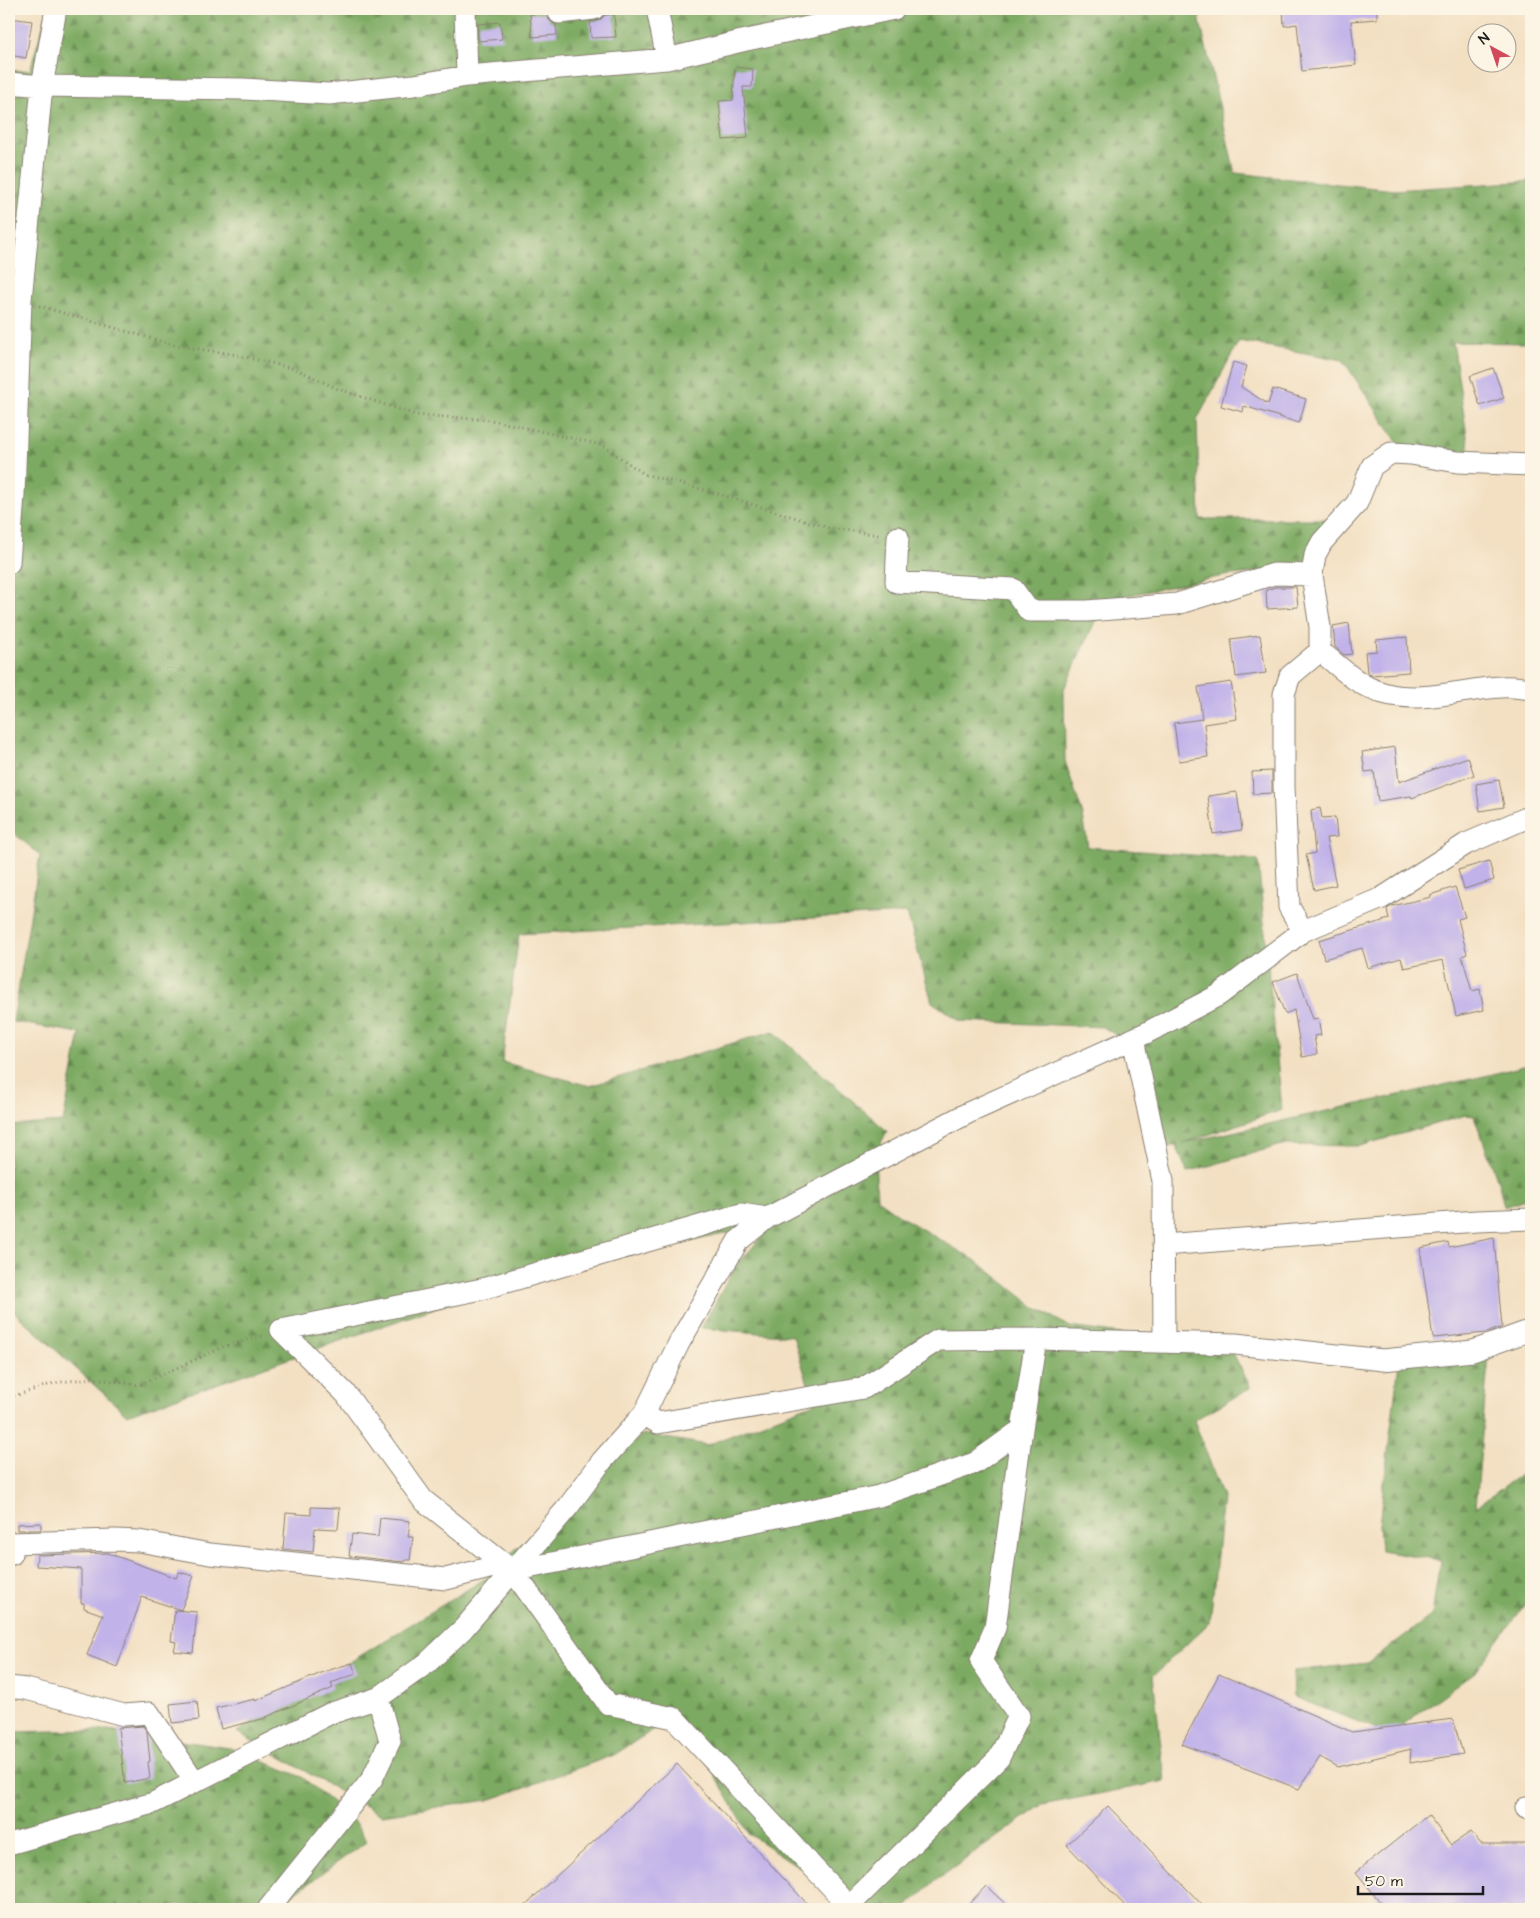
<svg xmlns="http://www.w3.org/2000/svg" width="1540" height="1918" viewBox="0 0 1540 1918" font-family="'Architects Daughter',sans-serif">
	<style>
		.forest { fill: url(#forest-firs); stroke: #4c633f }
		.building { fill: #c1b2e9 }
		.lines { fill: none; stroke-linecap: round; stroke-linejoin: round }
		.minor-casing { stroke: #887e70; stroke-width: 23 }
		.path { stroke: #887e70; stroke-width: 3; stroke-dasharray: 1 4; stroke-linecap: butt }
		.minor { stroke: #fff; stroke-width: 21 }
	</style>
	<defs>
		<pattern id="forest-firs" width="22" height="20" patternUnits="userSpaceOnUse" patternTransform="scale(1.25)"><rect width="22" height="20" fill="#7daa62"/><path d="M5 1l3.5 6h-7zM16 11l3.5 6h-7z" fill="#668a50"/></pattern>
	</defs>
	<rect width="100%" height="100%" fill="#fcf5e5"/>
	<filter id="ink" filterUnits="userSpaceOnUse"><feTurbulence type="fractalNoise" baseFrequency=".02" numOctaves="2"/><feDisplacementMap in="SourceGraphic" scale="10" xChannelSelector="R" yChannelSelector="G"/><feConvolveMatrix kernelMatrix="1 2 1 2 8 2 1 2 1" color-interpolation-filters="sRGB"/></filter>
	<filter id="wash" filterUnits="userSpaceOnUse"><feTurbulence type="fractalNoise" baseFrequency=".0096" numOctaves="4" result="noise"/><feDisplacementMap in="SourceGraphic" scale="20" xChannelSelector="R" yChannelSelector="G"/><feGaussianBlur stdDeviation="1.12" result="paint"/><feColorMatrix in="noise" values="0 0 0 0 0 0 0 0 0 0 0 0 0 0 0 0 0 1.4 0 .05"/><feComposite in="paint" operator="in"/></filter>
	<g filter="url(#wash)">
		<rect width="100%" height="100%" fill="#f3e0c3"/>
		<path class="forest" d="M48 9H1199L1200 21 1235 173 1394 190 1531 181V343L1453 342 1470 456 1399 445 1343 360 1239 341 1197 420 1200 519H1327L1302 568 1223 576 1105 600 1064 689 1065 761 1083 815 1088 847 1258 860 1282 1110 1183 1143 1489 1075 1531 1064V1198L1504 1207 1499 1184 1474 1116 1466 1115 1360 1146 1282 1145 1187 1172 1176 1145 1166 1148 1150 1056 1103 1027 960 1021 932 1002 907 913 519 934 502 1062 590 1086 773 1031 887 1131 875 1155 877 1199 905 1219 978 1262 1035 1307 1070 1327 1231 1349 1251 1388 1194 1420 1223 1497 1210 1622 1153 1676 1165 1781 1042 1805 935 1881 904 1909H863L749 1834 694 1739 665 1722 614 1755 489 1800 381 1815 237 1732 486 1578 497 1566 643 1434 707 1445 814 1403 793 1336 701 1328 735 1267 774 1223 515 1280 127 1415 12 1310H9V1126L63 1122 80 1033 13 1022 40 855 9 829V71L30 70Z
			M1489 1351 1476 1507 1531 1467V1596L1475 1672 1390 1734 1294 1697 1293 1671 1368 1663 1432 1615 1440 1560 1381 1550 1379 1525 1399 1362Z
			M108 1730 230 1748 302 1777 351 1818 367 1841 280 1904 285 1909H184L180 1904 165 1909H9V1732Z"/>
		<g id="blocks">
			<path class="building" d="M1283 9H1377V19L1351 21 1356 65 1302 71 1297 24 1284 26Z
				M547 13 549 20 556 25 557 35 532 37 530 14Z
				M614 14 616 37 591 38 590 22 601 19 605 15Z
				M10 18 32 21 26 58 9 55Z
				M500 22 502 39 478 41V24Z
				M735 67 753 69 752 87H743L748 138 723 140 719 101 733 100Z
				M1233 362 1247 366 1241 387 1268 404 1273 389 1306 399 1299 423 1244 406 1243 412 1221 406Z
				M1493 368 1504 398 1480 406 1470 376Z
				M1276 587H1296L1298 607 1267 609 1266 590Z
				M1349 623 1352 654 1344 655 1335 647 1333 626Z
				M1260 635 1266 673 1236 677 1231 639Z
				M1407 637 1409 672 1371 675 1367 672 1365 652 1377 651 1376 640Z
				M1231 682 1237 719 1204 724 1208 757 1179 761 1174 723 1202 719 1198 687Z
				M1395 747 1399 782 1468 757 1474 775 1412 798 1411 796 1378 801 1374 771 1365 772 1362 752Z
				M1272 771V793L1253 794 1252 772Z
				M1499 780 1504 807 1480 811 1476 784Z
				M1237 792 1242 830 1213 834 1208 796Z
				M1320 808 1322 818 1335 817 1337 837 1326 838 1336 885 1314 890 1306 855 1315 853 1311 810Z
				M1489 861 1494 880 1464 889 1458 870Z
				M1455 887 1465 917 1458 919 1467 954 1462 956 1472 991 1480 989 1484 1010 1456 1016 1443 960 1404 968 1401 958 1368 968 1362 948 1324 959 1319 940 1389 919 1387 909 1392 906 1431 897 1430 895Z
				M1297 973 1313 1019 1318 1018 1321 1035 1314 1036 1317 1054 1302 1057 1294 1010 1285 1014 1273 982Z
				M1494 1238 1502 1327 1486 1333 1433 1338 1420 1248 1448 1242 1449 1247Z
				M311 1507 340 1508 338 1529 315 1528 313 1552 283 1549 286 1513 311 1515Z
				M380 1518 410 1521 408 1537H413L410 1560H405L404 1562 349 1556 352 1534 378 1537Z
				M41 1523V1530H17V1524Z
				M108 1553 176 1578 179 1572 194 1576 181 1610 142 1597 117 1667 87 1655 103 1615 84 1608V1603H81V1569L36 1566 37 1555Z
				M175 1610 197 1612 193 1653 174 1651 176 1642 171 1641Z
				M352 1663 356 1674 331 1683 333 1688 262 1719 221 1729 216 1708 255 1699V1701L326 1671Z
				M1219 1674 1352 1732 1453 1719 1463 1754 1410 1763 1411 1749 1338 1767 1320 1757 1299 1789 1182 1744Z
				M197 1701 199 1720 172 1723 170 1704Z
				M143 1726 147 1732 150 1761 148 1762 150 1778 125 1783 118 1728Z
				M677 1764 812 1909H521Z
				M1108 1806 1206 1909H1128L1067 1845Z
				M1428 1815 1451 1845 1471 1832 1481 1844H1531V1909H1386L1356 1872Z
				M986 1886 1011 1909H964Z"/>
		</g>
	</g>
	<g filter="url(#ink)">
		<use href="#blocks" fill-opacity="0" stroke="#887e70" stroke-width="1"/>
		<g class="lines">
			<g class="minor-casing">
				<path id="minor" d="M465 9 467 76
					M559 9V13L594 9
					M657 9 667 59
					M9 83 42 86 243 89 329 94 414 85 467 76 667 59 742 41 894 9
					M898 537 896 582 1013 589 1029 611H1087L1177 604 1274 574 1312 575
					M9 563 14 495 21 300 42 86 56 9
					M1320 651C1339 666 1359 687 1383 693 1421 704 1462 689 1501 687 1511 686 1521 688 1531 689
					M1303 931 1289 907 1284 786V694L1290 676 1320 651V627L1312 575 1315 555 1322 542 1357 503 1372 466 1391 453 1411 454 1457 462 1531 465
					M1133 1039 1163 1181 1164 1342
					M1163 1245 1477 1221 1531 1219
					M281 1330 346 1394 423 1500 513 1571 608 1704 674 1718 852 1909
					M281 1330 482 1289 741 1214 767 1218
					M1036 1339 1236 1344 1383 1360 1473 1351 1531 1330
					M9 1554H12L11 1543 115 1540 139 1541 210 1554 446 1579 497 1566 513 1571 879 1496 975 1463 1022 1429 1036 1339 938 1340 864 1388 658 1423 644 1414
					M9 1687 26 1689 124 1715 149 1713 195 1782
					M1526 1808 1531 1809
					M9 1844 153 1803 329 1714 378 1698 427 1663 463 1629 568 1507 602 1461 644 1414 679 1343 738 1241 767 1218 968 1113 1146 1033 1219 995 1303 931 1382 898 1466 844 1531 816
					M849 1906 999 1758 1019 1716 981 1661 995 1628 1022 1429
					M268 1909 372 1779 390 1741 378 1698"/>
			</g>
			<path class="path" d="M39 306 174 345 232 354 296 369 338 389 416 415 491 420 602 445 644 474 719 494 829 528 881 535
				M9 1398 54 1383 92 1378 139 1385 223 1347 265 1335"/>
			<use href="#minor" class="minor"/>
		</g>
	</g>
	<rect width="1540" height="1918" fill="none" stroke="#fcf5e5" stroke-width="30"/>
	<g transform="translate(1492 48) rotate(320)"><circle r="24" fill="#fcf5e5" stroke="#a29e95"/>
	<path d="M0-4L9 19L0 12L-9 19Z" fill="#d1495b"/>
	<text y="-8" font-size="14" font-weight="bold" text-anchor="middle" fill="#1c1c1c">N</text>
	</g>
	<path d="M1358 1886v8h125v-8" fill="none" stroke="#1c1c1c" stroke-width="2.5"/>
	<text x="1365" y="1886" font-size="15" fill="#1c1c1c" stroke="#fcf5e5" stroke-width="4" paint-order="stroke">50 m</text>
</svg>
